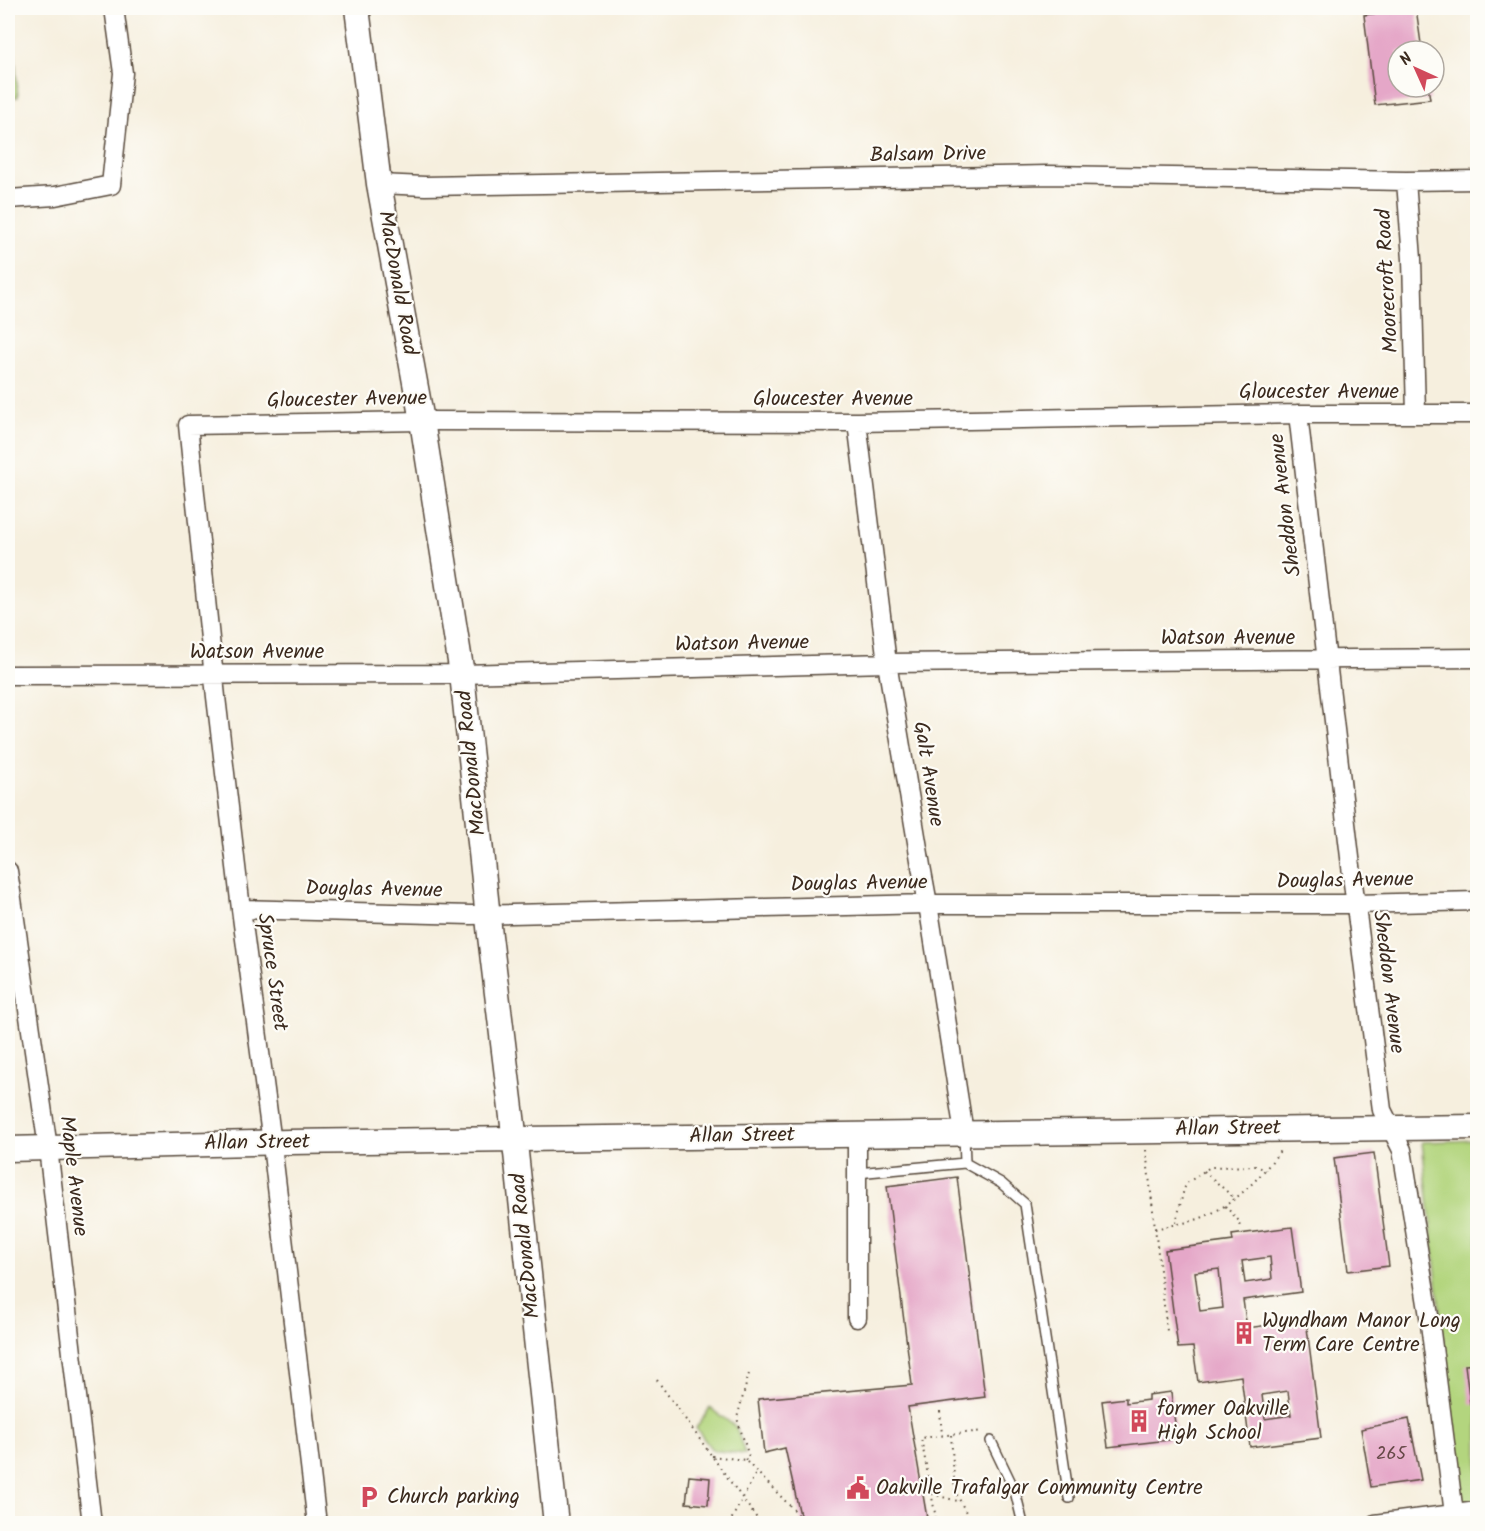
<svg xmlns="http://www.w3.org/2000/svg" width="1485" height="1531" viewBox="0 0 1485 1531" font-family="Kalam,sans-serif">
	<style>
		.green { fill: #b3d57e; stroke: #77804e; stroke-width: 1.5 }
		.building { fill: #e5a7c8; fill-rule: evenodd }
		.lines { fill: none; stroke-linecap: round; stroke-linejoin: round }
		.lane-casing { stroke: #57483b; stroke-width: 12 }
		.street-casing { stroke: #57483b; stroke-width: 21 }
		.secondary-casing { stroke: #57483b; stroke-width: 27 }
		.path { stroke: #57483b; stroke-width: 2; stroke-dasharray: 1.5 4.5; stroke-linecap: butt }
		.lane { stroke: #fff; stroke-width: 9 }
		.street { stroke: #fff; stroke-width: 18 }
		.secondary { stroke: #fff; stroke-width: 24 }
		.labels { text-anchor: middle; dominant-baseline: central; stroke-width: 4.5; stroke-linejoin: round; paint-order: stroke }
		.number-label { font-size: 18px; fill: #664948 }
		.street-label { font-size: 21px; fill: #3b2a1e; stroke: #fdfcf7 }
		.poi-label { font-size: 21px; fill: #3b2a1e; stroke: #fdfcf7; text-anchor: start }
	</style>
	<rect width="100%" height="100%" fill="#fdfcf7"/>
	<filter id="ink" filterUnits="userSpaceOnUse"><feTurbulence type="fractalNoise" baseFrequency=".0167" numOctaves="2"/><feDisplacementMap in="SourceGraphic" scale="12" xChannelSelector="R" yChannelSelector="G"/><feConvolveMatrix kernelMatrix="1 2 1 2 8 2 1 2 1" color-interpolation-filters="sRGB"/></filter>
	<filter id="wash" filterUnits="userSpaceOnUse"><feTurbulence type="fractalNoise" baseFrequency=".008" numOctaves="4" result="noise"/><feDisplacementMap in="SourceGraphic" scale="24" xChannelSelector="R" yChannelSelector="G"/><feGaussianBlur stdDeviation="1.35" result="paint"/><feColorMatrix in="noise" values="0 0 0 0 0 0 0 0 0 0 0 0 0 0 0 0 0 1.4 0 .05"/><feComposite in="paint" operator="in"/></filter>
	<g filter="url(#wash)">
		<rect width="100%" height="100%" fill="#f6efde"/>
		<path class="green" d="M8 8H11L18 97 8 98Z
			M1477 1140 1478 1504 1461 1506 1422 1142Z
			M710 1408 736 1427 745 1454 712 1450 696 1428Z"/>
		<g id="blocks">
			<path class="building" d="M1416 8 1422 51H1398V87H1428L1430 99 1375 105 1364 15Z
				M1374 1153 1389 1266 1348 1271 1334 1158Z
				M957 1177 985 1397 908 1407 928 1524H802L785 1448 764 1453 758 1399 912 1385 887 1186Z
				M1292 1227 1301 1292 1243 1300 1247 1328 1306 1320 1321 1438 1250 1447 1241 1376 1198 1382 1193 1347 1178 1348 1165 1250 1233 1241 1232 1235ZM1270 1257 1272 1279 1245 1283 1242 1261ZM1219 1269 1223 1308 1200 1311 1195 1272ZM1288 1391 1291 1415 1265 1419 1262 1395Z
				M1478 1364V1403L1470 1404 1465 1365Z
				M1171 1392 1177 1439 1108 1447 1102 1401 1126 1398V1403L1148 1400V1395Z
				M1409 1419 1421 1480 1371 1487 1361 1429Z
				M689 1476 710 1478 708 1505 686 1503Z"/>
		</g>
	</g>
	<g filter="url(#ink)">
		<use href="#blocks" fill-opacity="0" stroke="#57483b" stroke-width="1.5"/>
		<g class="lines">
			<g class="lane-casing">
				<path id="lane" d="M964 1134 965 1163 1001 1183 1025 1204 1069 1498
					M857 1173 965 1163
					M991 1441 1015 1491 1023 1524"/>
			</g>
			<g class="street-casing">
				<path id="street" d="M1406 181 1412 259 1416 414
					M379 184 425 186 1048 175 1406 181 1478 180
					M8 199 55 196 111 185 123 73 114 8
					M1298 414 1353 883 1382 1110 1402 1150 1429 1316 1454 1514
					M857 422 887 663 921 866 928 904 964 1133
					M8 675 462 674 887 663 1478 658
					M8 871 48 1148 92 1524
					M241 909 471 915 928 904H1355L1478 901
					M857 1134V1318
					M317 1524 270 1128 241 909 216 697 188 425 422 421 857 422 1298 414H1478
					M1375 1524 1478 1511"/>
			</g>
			<g class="secondary-casing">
				<path id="secondary" d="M357 8 379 184 422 421 462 674 490 936 513 1125 556 1524
					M8 1149 289 1142 1478 1127"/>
			</g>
			<path class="path" d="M1146 1150 1167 1331
				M1204 1171 1235 1199
				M1225 1206 1239 1221 1240 1230
				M1176 1223 1184 1189 1187 1183 1210 1167 1256 1166 1266 1170
				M1155 1229C1167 1226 1180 1224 1192 1221 1230 1210 1260 1179 1282 1148
				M657 1380 761 1524
				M940 1411 942 1435
				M951 1435 955 1491 972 1524
				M712 1456 745 1460 797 1513 798 1524
				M745 1460 749 1457 737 1418 750 1370
				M932 1494 961 1502
				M729 1524 756 1473
				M937 1524 921 1438 983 1431"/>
			<use href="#lane" class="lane"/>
			<use href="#street" class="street"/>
			<use href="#secondary" class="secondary"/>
		</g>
	</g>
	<defs>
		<g id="building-bare" transform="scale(1.8)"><path d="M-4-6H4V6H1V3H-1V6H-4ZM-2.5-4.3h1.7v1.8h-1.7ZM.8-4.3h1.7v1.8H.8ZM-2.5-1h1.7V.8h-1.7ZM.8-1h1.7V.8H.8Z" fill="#d1495b" stroke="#fdfcf7" stroke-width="2.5" paint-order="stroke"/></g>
		<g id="civic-bare" transform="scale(1.8)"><path d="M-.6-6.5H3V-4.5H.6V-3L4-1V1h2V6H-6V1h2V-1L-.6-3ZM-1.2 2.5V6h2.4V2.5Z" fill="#d1495b" stroke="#fdfcf7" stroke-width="2.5" paint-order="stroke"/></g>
		<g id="parking-bare" transform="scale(1.8)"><path d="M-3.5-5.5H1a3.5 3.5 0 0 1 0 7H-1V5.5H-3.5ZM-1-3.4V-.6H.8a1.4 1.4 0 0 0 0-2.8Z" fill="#d1495b" stroke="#fdfcf7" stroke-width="2.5" paint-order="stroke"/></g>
	</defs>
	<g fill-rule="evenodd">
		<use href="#building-bare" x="1244" y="1333"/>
		<use href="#building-bare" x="1139" y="1421"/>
		<use href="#civic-bare" x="858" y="1488"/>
		<use href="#parking-bare" x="369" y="1497"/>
	</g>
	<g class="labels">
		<g class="number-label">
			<text x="1391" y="1454">265</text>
		</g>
		<g class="street-label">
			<text transform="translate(928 155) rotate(-1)">Balsam Drive</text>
			<text transform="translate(1388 281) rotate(-93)">Moorecroft Road</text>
			<text transform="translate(397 283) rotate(80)">MacDonald Road</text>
			<text x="1319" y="392">Gloucester Avenue</text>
			<text x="833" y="399">Gloucester Avenue</text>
			<text transform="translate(347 400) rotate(-1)">Gloucester Avenue</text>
			<text transform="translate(1286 505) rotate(-97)">Sheddon Avenue</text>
			<text x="1228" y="638">Watson Avenue</text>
			<text transform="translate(742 644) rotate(-1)">Watson Avenue</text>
			<text x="257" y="652">Watson Avenue</text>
			<text transform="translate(472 763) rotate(-96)">MacDonald Road</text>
			<text transform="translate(928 774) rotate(81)">Galt Avenue</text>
			<text transform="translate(1345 881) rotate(-1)">Douglas Avenue</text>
			<text transform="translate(859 884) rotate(-1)">Douglas Avenue</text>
			<text transform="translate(374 890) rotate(1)">Douglas Avenue</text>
			<text transform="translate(272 972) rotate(82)">Spruce Street</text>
			<text transform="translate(1388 982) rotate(83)">Sheddon Avenue</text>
			<text transform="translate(1228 1129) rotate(-1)">Allan Street</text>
			<text transform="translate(742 1136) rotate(-1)">Allan Street</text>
			<text transform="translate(257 1143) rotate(-1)">Allan Street</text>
			<text transform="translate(73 1176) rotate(83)">Maple Avenue</text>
			<text transform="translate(526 1246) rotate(-96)">MacDonald Road</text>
		</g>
		<g class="poi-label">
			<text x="1262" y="1321">Wyndham Manor Long<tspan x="1262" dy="24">Term Care Centre</tspan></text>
			<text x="1157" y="1409">former Oakville<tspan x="1157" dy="24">High School</tspan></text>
			<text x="876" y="1488">Oakville Trafalgar Community Centre</text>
			<text x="387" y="1497">Church parking</text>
		</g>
	</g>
	<rect width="1485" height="1531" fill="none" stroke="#fdfcf7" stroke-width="30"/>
	<g transform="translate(1416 69) rotate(315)"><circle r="28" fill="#fdfcf7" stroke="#afa8a0" stroke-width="1.5"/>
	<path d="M0-4.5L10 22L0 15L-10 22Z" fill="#d1495b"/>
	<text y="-9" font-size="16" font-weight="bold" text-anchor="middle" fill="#3b2a1e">N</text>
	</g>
</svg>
